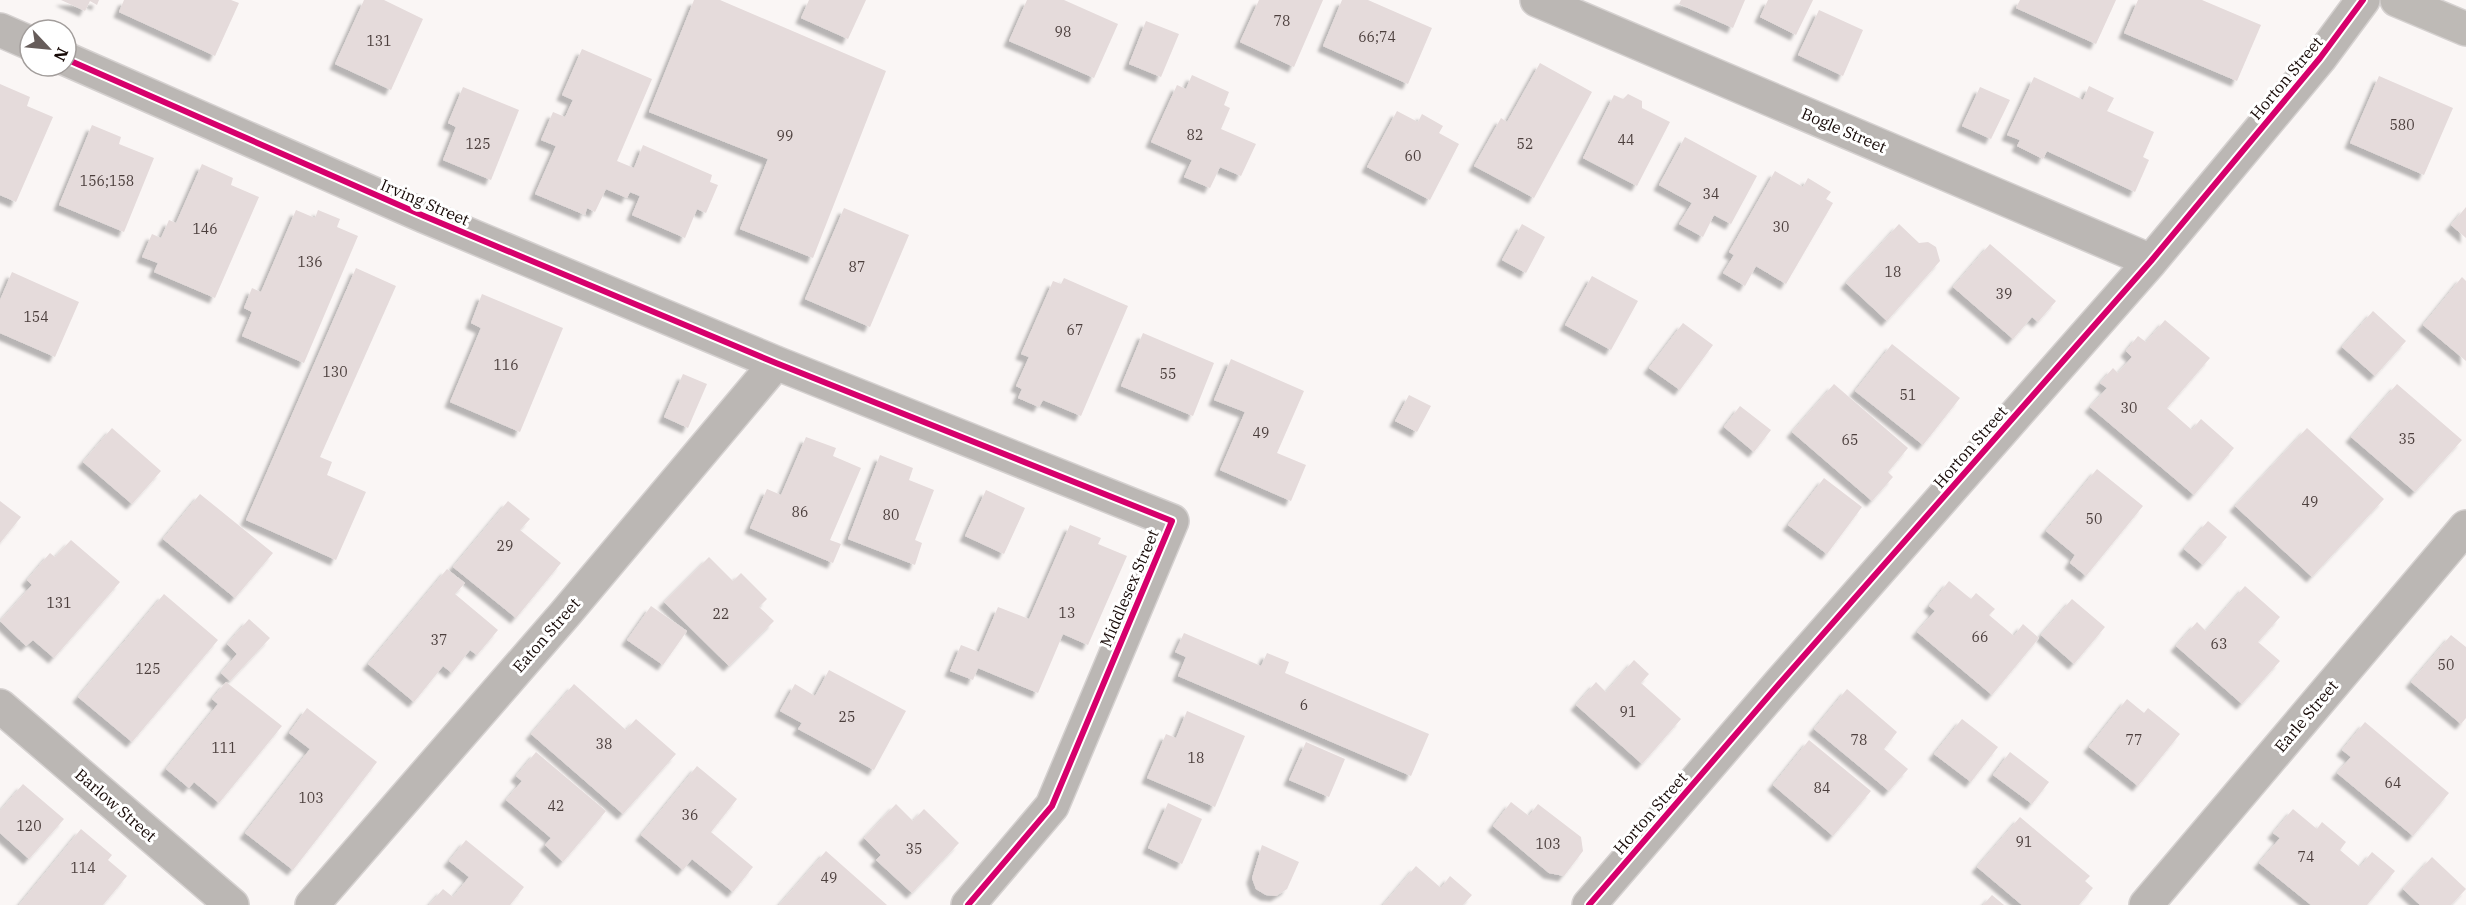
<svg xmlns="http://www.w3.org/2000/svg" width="2466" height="905" viewBox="0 0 2466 905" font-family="'IBM Plex Serif',serif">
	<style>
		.building { fill: #e5dbdb; filter: url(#shadow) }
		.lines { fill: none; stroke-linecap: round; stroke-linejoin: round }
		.minor-casing { stroke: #d5d1d0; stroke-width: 36 }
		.primary-casing { stroke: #d5d1d0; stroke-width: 36 }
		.minor { stroke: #bbb7b4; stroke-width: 33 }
		.primary { stroke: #bebab6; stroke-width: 33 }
		.cycleway-casing { stroke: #fff; stroke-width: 10 }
		.cycleway { stroke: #d6006c; stroke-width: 6 }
		.labels { text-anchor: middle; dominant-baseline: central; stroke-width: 6; stroke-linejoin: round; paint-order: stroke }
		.number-label { font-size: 14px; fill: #4b3e3c }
		.street-label { font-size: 16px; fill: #160906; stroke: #fff }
	</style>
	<defs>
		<filter id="shadow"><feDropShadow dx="-5.5" dy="5.5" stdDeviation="1.5" flood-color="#0004"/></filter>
	</defs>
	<rect width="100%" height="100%" fill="#faf6f5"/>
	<path class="building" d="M61 0H99L97 5 90 1 85 11Z
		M124 0H231L239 3 215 56 119 12Z
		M364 0H384L423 19 391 90 335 64Z
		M694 0H720L886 71 813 258 740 229 768 159 649 112Z
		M809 0H866L848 39 801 18Z
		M1027 0H1064L1118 24 1094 78 1009 41Z
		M1259 0H1323L1294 67 1240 42Z
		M1342 0H1368L1432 28 1408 84 1323 46Z
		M1681 0H1745L1733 28 1679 4Z
		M1768 0H1813L1796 35 1760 17Z
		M2020 0H2116L2096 44 2016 8Z
		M2138 0H2202L2261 25 2237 81 2124 33Z
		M1819 10 1863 30 1843 76 1798 55Z
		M1146 21 1179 34 1161 77 1129 64Z
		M582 49 652 79 617 161 634 168 643 145 712 175 710 182 718 185 706 213 697 209 685 238 632 215 640 196 630 192 627 198 606 189 595 212 587 208 585 215 535 194 556 146 541 140 553 112 565 117 573 100 562 95Z
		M1540 63 1592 92 1534 198 1474 166 1501 118 1507 122Z
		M1192 75 1229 92 1224 105 1230 108 1221 129 1256 144 1241 176 1220 167 1210 188 1184 177 1192 160 1151 142 1177 85 1186 89Z
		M2379 76 2453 108 2424 175 2350 143Z
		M2034 77 2083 100 2089 86 2114 98 2107 111 2154 132 2143 157 2149 160 2135 192 2047 151 2043 159 2017 146 2020 140 2007 135Z
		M0 84 30 97 27 106 53 117 16 202 0 195Z
		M463 87 519 110 491 180 443 160 456 127 448 123Z
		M1980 87 2010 100 1991 139 1962 126Z
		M1628 94 1642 101V108L1670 122 1637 186 1583 158 1614 95 1623 99Z
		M1397 111 1418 122 1422 114 1443 126 1439 133 1459 144 1430 200 1367 167Z
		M92 125 121 137 119 144 154 158 124 232 59 205Z
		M1685 137 1757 176 1731 224 1714 215 1703 237 1679 224 1692 203 1659 185Z
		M202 164 233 178 231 185 259 197 215 298 154 272 158 263 142 257 152 234 161 238 169 220 176 223Z
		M1775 171 1803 187 1808 178 1831 192 1826 199 1833 203 1786 284 1756 266 1745 286 1723 273 1734 255 1729 252Z
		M2466 207V238L2451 225Z
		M844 208 909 235 870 327 805 299Z
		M296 210 315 218 318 210 340 219 337 227 358 236 304 363 242 336 252 312 244 308 252 288 261 292Z
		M1522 224 1545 237 1526 273 1502 260Z
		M1899 224 1919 243 1928 242 1936 247 1940 261 1887 321 1846 283Z
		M1990 244 2056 301 2038 322 2032 317 2013 339 1953 287Z
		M356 268 396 286 320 457 332 462 327 475 366 492 336 560 246 520Z
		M12 272 79 302 55 357 0 333V300Z
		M1592 276 1638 301 1611 350 1565 325Z
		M2462 277 2466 281V361L2423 325Z
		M1064 278 1128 306 1081 416 1043 400 1039 407 1018 398 1022 389 1016 386 1029 357 1021 354 1053 281 1061 284Z
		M482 294 563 328 520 432 450 402 481 328 471 323Z
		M2373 311 2406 341 2375 376 2342 347Z
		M2165 320 2210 358 2167 408 2192 430 2201 419 2234 448 2194 495 2090 407 2107 388 2100 383 2113 368 2118 373 2132 357 2126 351 2138 336 2146 342Z
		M1683 323 1713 345 1680 390 1649 368Z
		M1143 333 1214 363 1193 416 1121 386Z
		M1892 344 1960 398 1923 445 1855 391Z
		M1231 359 1304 391 1277 453 1306 465 1291 501 1220 470 1245 412 1214 400Z
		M683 374 707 384 688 428 664 417Z
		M1834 384 1908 448 1888 472 1893 477 1872 501 1792 432Z
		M2397 384 2462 440 2415 492 2351 437Z
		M1409 395 1431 406 1417 432 1395 421Z
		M1740 406 1771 430 1754 452 1724 427Z
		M112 428 161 471 132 504 83 462Z
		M2307 428 2384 499 2312 577 2235 506Z
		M806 437 836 448 833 456 861 468 830 540 841 544 833 563 750 528 767 489 781 495Z
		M880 455 913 468 909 480 934 490 915 540 922 543 915 565 848 539Z
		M2097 469 2143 506 2086 576 2070 563 2075 555 2046 531Z
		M1824 478 1862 507 1827 554 1788 525Z
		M986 490 1025 508 1004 554 965 536Z
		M200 494 273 553 235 598 163 539Z
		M0 501 21 517 0 543Z
		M508 501 530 519 520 530 561 563 516 618 453 567Z
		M2208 521 2227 537 2203 565 2184 549Z
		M1070 525 1101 538 1098 544 1127 556 1088 645 1063 634 1038 693 978 668 973 680 950 671 961 645 979 652 998 607 1029 619Z
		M71 540 120 582 54 658 33 640 26 646 0 621 32 585 27 580 50 553 55 557Z
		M709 557 733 581 741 573 767 599 759 607 774 621 729 666 664 602Z
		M447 569 465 583 455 594 498 630 477 655 470 650 452 673 443 666 414 702 368 664Z
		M1949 581 1971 599 1976 593 1995 609 1989 615 2014 636 2023 624 2039 638 1992 695 1917 632 1935 611 1929 606Z
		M2245 586 2280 617 2258 642 2280 661 2242 704 2176 646 2197 622 2206 631Z
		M164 594 218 640 132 742 78 697Z
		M2072 599 2105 627 2074 664 2041 635Z
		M651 606 687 631 663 665 627 640Z
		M249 619 270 638 230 681 221 673 237 654 227 644Z
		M1184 633 1261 666 1267 653 1289 662 1285 673 1429 734 1411 776 1178 676 1186 657 1175 652Z
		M2451 635 2466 647V718L2461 724 2411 682Z
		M1634 660 1649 674 1641 683 1681 719 1642 764 1576 705 1596 682 1606 692Z
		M829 670 906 711 874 770 798 729 802 723 780 711 795 684 815 696Z
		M226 682 282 726 219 803 194 782 189 788 166 769 218 704 212 699Z
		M574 684 626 730 636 719 676 754 623 814 531 734Z
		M1847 689 1897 732 1884 749 1908 769 1889 791 1814 729Z
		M2127 699 2144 713 2148 708 2180 734 2138 786 2089 747Z
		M307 708 377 762 293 870 245 833 310 749 289 733Z
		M1187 711 1245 736 1215 807 1147 778 1166 734 1176 738Z
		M1962 719 1998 747 1971 782 1934 754Z
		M2365 722 2449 793 2413 836 2337 773 2351 757 2342 750Z
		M1809 740 1871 791 1833 836 1773 785Z
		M1306 742 1345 759 1329 797 1289 780Z
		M536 752 606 811 563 862 545 845 551 838 506 800 522 781 516 776Z
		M2010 752 2049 782 2032 804 1993 775Z
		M697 766 737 799 711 832 753 867 733 892 692 859 683 870 641 835Z
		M23 784 64 819 29 859 0 833V811Z
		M1511 802 1529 816 1538 804 1581 837 1583 851 1564 876 1549 873 1493 826Z
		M1168 803 1202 819 1182 864 1148 848Z
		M896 804 913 821 924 809 959 843 912 893 876 860 881 855 864 838Z
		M2293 809 2317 829 2322 822 2346 842 2340 850 2360 867 2372 852 2395 871 2367 905H2311L2259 863 2280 838 2273 833Z
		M2020 817 2090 876 2085 881 2093 888 2079 905H2022L1977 867Z
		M81 829 112 855 108 860 127 876 103 905H19Z
		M466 840 524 887 510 905H429L443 889 453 897 469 877 449 861Z
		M1262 845 1299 862 1287 889 1276 896 1266 895 1256 889 1252 878Z
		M826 851 887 905H779Z
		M2432 857 2466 889 2451 905H2420L2403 889Z
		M1416 866 1441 888 1450 876 1472 895 1463 905H1383Z
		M1992 895 2004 905H1983Z"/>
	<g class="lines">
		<g class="minor-casing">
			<path id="minor" d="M1537 0 2151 261
				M0 30 30 43
				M66 59 424 216 776 363 1172 521 1052 806 968 905
				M0 706 232 905
				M312 905 565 614 776 363
				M1589 905 1780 683 2151 261 2320 58 2363 0
				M2146 905 2466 527"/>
		</g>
		<g class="primary-casing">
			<path id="primary" d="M2397 0 2466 29"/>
		</g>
		<use href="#minor" class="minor"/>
		<use href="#primary" class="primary"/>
		<g class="cycleway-casing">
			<path id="cycleway" d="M66 59 424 216 776 363 1172 521 1052 806 968 905
				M1589 905 1780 683 2151 261 2320 58 2363 0"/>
		</g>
		<use href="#cycleway" class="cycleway"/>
	</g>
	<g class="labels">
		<g class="number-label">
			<text x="1282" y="21">78</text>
			<text x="1063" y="32">98</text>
			<text x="1377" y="37">66;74</text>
			<text x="379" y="41">131</text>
			<text x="2402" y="125">580</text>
			<text x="1195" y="135">82</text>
			<text x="785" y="136">99</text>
			<text x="1626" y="140">44</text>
			<text x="478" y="144">125</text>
			<text x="1525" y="144">52</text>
			<text x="1413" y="156">60</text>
			<text x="107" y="181">156;158</text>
			<text x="1711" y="194">34</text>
			<text x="1781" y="227">30</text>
			<text x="205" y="229">146</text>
			<text x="310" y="262">136</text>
			<text x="857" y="267">87</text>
			<text x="1893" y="272">18</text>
			<text x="2004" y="294">39</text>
			<text x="36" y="317">154</text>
			<text x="1075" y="330">67</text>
			<text x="506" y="365">116</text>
			<text x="335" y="372">130</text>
			<text x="1168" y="374">55</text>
			<text x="1908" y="395">51</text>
			<text x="2129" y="408">30</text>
			<text x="1261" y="433">49</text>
			<text x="2407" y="439">35</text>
			<text x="1850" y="440">65</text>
			<text x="2310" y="502">49</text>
			<text x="800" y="512">86</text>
			<text x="891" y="515">80</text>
			<text x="2094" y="519">50</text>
			<text x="505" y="546">29</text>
			<text x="59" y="603">131</text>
			<text x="1067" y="613">13</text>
			<text x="721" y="614">22</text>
			<text x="1980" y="637">66</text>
			<text x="439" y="640">37</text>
			<text x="2219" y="644">63</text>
			<text x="2446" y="665">50</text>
			<text x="148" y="669">125</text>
			<text x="1304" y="705">6</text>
			<text x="1628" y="712">91</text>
			<text x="847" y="717">25</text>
			<text x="1859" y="740">78</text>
			<text x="2134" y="740">77</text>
			<text x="604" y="744">38</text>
			<text x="224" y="748">111</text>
			<text x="1196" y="758">18</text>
			<text x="2393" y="783">64</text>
			<text x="1822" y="788">84</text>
			<text x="311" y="798">103</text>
			<text x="556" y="806">42</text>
			<text x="690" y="815">36</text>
			<text x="29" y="826">120</text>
			<text x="2024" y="842">91</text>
			<text x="1548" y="844">103</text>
			<text x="914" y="849">35</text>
			<text x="2306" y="857">74</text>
			<text x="83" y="868">114</text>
			<text x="829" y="878">49</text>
		</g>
		<g class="street-label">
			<text transform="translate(2286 78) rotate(-50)">Horton Street</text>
			<text transform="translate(1844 130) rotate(23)">Bogle Street</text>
			<text transform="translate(425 202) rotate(23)">Irving Street</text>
			<text transform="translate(1970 447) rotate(-49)">Horton Street</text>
			<text transform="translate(1129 588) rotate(-67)">Middlesex Street</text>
			<text transform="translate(546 635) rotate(-49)">Eaton Street</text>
			<text transform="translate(2306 716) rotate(-50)">Earle Street</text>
			<text transform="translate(116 805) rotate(41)">Barlow Street</text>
			<text transform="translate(1650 813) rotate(-49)">Horton Street</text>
		</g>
	</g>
	<g transform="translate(48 48) rotate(116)"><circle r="28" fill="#ffffff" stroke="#a29d9b" stroke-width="1.5"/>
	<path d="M0-4.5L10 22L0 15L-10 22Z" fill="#665c5a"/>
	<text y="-9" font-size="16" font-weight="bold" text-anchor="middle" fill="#160906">N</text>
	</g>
</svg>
